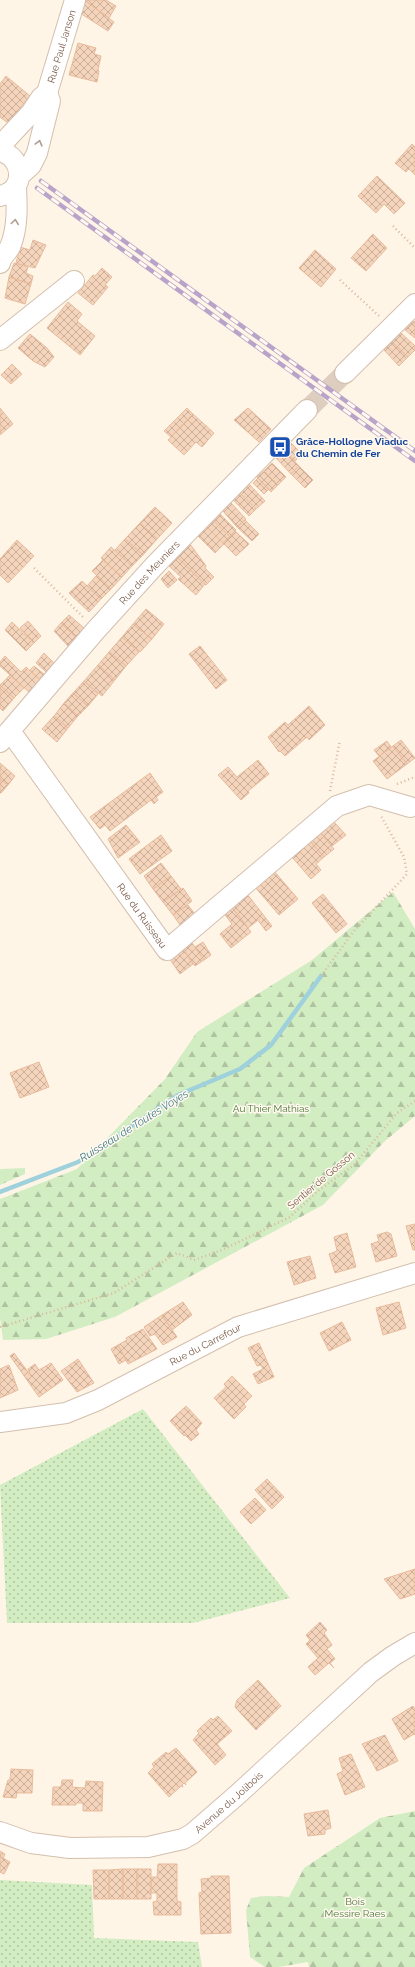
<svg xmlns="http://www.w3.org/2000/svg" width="415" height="1967" viewBox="0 0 415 1967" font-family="Raleway,sans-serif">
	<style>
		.grass { fill: url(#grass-dots) }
		.forest { fill: url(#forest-firs) }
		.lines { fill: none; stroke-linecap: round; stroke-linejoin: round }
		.stream { stroke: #9ed1dc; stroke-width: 4.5 }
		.building { fill: url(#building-cross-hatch); stroke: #e9bb9b }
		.minor-tunnel { stroke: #ddcec0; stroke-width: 20; stroke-dasharray: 20 10; stroke-linecap: butt }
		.minor-casing { stroke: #d4bfae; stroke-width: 22 }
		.path { stroke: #dbb79f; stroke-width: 2.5; stroke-dasharray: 1 3; stroke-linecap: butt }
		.minor { stroke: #fff; stroke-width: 20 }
		.rail-casing { stroke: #b9a3c9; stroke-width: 4.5 }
		.rail { stroke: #fff9ef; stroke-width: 3; stroke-dasharray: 9; stroke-linecap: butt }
		.oneway { stroke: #af9d92 }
		.labels { text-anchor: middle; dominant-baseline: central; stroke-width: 3; stroke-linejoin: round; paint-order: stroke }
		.street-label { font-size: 10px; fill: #7a5b49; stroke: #fff9ef }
		.transit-label { font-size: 10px; font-weight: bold; fill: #164399; stroke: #fff9ef; text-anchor: start }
		.park-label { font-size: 10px; fill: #4d7a3c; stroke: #fff9ef }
		.water-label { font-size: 11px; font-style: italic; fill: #3d7a87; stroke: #fff9ef }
	</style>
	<defs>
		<pattern id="grass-dots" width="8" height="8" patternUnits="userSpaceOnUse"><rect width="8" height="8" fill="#d3edc3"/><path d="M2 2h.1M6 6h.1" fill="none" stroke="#b0c3a0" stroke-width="1.8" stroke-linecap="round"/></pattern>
		<pattern id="forest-firs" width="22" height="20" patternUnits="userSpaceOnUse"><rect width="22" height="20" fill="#d3edc3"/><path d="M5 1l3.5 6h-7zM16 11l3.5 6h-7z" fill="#b0c3a0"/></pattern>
		<pattern id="building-cross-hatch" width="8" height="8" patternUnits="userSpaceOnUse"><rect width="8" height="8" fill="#f5d4bc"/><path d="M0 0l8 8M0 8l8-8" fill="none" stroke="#cbaf9b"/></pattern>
	</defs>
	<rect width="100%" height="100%" fill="#fef5e7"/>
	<path class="grass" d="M143 1409 290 1598 193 1623H7L0 1485Z
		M0 1880 92 1885 94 1938 198 1942 202 1967H0Z"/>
	<path class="forest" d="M393 892 415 929V1116L385 1141 323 1205 115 1317 46 1339 3 1340 0 1318V1199L77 1169 165 1079 197 1032 312 960Z
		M25 1168V1174L0 1185V1169Z
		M415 1811V1967H309L308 1962 279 1967H265L250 1957 246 1910 251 1898 266 1896 289 1897 304 1868 380 1818Z"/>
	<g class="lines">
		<path class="stream" d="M0 1192 78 1162 178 1095 240 1069 271 1045 321 976"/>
	</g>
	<path class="building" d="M84 0 114 22 108 31 80 13Z
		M84 0H106L116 6 109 18Z
		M78 43 96 48 94 54 101 56 98 70 99 71 97 82 69 75Z
		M6 76 30 96 8 123 0 117V84Z
		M412 144 415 147V175L409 169 406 172 395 163Z
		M377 176 405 203 394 214 384 204 376 213 358 196Z
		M373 234 387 248 366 271 351 258Z
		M33 240 46 245 35 268 16 263 20 247 30 250Z
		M315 250 336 269 321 287 299 268Z
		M14 263 28 267 26 273 33 276 31 284 9 277Z
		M102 268 112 277 105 285 108 287 93 305 78 293 93 275 95 276Z
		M9 277 31 284 25 304 5 298Z
		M68 302 82 314 77 321 95 336 80 355 47 328Z
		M413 321 415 322V338L405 330Z
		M401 333 415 346V350L408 357 392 342Z
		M30 334 47 348 54 357 45 367 33 361 18 348Z
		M392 342 408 357 399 366 384 350Z
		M12 364 22 374 11 384 1 375Z
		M0 408 13 424 0 435Z
		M187 408 193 414 171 437 164 431Z
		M248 408 271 429 259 442 234 420Z
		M193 414 214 433 202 447 196 442 184 455 168 440Z
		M291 443 302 454 295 461 284 450Z
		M284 450 299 466 291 474 276 458Z
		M272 463 286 477 278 485 264 471Z
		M299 466 313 480 305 488 291 474Z
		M264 471 278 485 271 492 257 477Z
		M258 478 269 489 264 494 253 483Z
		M249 484 265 501 256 509 240 493Z
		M240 493 256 509 249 516 233 500Z
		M231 503 246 519 237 527 223 511Z
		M155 507 172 523 157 539 140 523Z
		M220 514 236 530 230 537 214 521Z
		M245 520 259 534 252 541 237 527Z
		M214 521 230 537 223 543 207 527Z
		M140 523 157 539 143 555 125 539Z
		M207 527 224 544 215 553 198 536Z
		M235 531 249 544 236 556 223 543Z
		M125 539 143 555 132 566 115 550Z
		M17 540 34 556 8 583 0 575V559Z
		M190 544 206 566 205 568 214 577 206 585 177 557Z
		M111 547 132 566 122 577 101 558Z
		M177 557 205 584 196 595 178 579 181 577 169 566Z
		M103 560 122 577 111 589 92 571Z
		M169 571 177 580 168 588 161 579Z
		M97 575 111 589 101 599 87 586Z
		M82 581 101 599 89 612 69 593Z
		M146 609 164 624 152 639 133 624Z
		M69 615 84 628 76 637 61 623Z
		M28 621 41 636 34 643 20 628Z
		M12 622 34 643 26 651 5 630Z
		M61 623 76 637 68 646 54 631Z
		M133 624 152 639 140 652 122 637Z
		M122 637 139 652 126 666 109 652Z
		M200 646 227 680 216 689 189 654Z
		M109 652 126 666 115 680 98 665Z
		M44 653 54 663 46 672 36 663Z
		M5 656 21 672 26 667 40 680 30 693 0 666V662Z
		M98 665 115 680 102 696 84 681Z
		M34 666 44 674 39 679 30 670Z
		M10 675 24 688 14 698 0 685Z
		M84 681 98 694 88 706 73 693Z
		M0 685 14 698 3 711 0 708Z
		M73 693 88 706 78 716 64 703Z
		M64 703 78 716 68 728 54 716Z
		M309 706 325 725 309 740 307 737 285 756 280 751 279 752 268 737 285 722 288 725Z
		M54 716 68 728 57 742 42 729Z
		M401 740 415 758 407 764 393 746Z
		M387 741 391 747 379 756 374 750Z
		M393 746 407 764 387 779 373 761Z
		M258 760 269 774 248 791 249 793 241 800 218 775 228 767 237 777Z
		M0 763 15 776 8 785 0 779Z
		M150 773 163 792 156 797 158 800 154 804 151 800 110 831 105 825 100 829 90 817Z
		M0 779 8 785 1 793H0Z
		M334 822 346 835 332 846 321 833Z
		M126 825 140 842 118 858 108 839Z
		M319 831 334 849 324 857 309 840Z
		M161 835 172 851 140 874 129 859Z
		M309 840 324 857 316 864 321 870 311 879 291 856Z
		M161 863 171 876 153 889 144 876Z
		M274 871 298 899 279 915 255 887Z
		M171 876 181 889 163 902 153 889Z
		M183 888 192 901 173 915 163 902Z
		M247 894 272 926 266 931 257 919V921L248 928 231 906Z
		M323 894 347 924 336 933 312 903Z
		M188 905 198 918 183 929 173 915Z
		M231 906 251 932 231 948 220 934 232 924 223 912Z
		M203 942 211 955 204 960 195 947Z
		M192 943 204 960 195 966 183 949Z
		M183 949 193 964 180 974 169 958Z
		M39 1062 49 1087 20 1098 10 1073Z
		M415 1224V1250H413L406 1226Z
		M387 1232 391 1234 397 1256 376 1262 371 1244 379 1241 377 1235Z
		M347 1233 356 1267 335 1273 329 1254 337 1251 334 1237Z
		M310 1256 316 1278 294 1285 287 1262Z
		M183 1302 192 1315 172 1330 162 1315Z
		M399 1302 406 1328 383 1335 376 1308Z
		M162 1315 177 1337 163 1345 155 1334 150 1336 144 1327Z
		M342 1322 351 1340 329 1351 320 1333Z
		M143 1329 157 1349 128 1364 118 1345 127 1340 126 1338Z
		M259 1343 274 1377 258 1384 253 1374 263 1369 261 1365 257 1366 248 1348Z
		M118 1345 126 1360 119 1364 111 1349Z
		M14 1353 31 1376 28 1369 35 1364 39 1370 51 1363 63 1380 39 1397 10 1356Z
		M78 1359 94 1383 77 1392 61 1371Z
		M9 1365 18 1390 0 1398V1369Z
		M232 1376 252 1396 244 1404 246 1407 234 1419 214 1398 226 1387 224 1384Z
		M186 1406 202 1423 196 1430 199 1434 191 1441 185 1435 184 1436 170 1421Z
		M267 1479 284 1497 272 1509 255 1490Z
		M255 1498 266 1510 251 1524 240 1512Z
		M415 1569V1594L400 1599 384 1579Z
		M320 1622 327 1630 324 1633 332 1645 327 1649 335 1659 330 1663 334 1668 329 1663 315 1675 308 1667 318 1658 306 1644 310 1640 306 1635Z
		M258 1680 281 1706 256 1730 235 1707 237 1700Z
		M413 1706 415 1709V1735L414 1734 404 1740 392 1719Z
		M218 1716 232 1731 217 1744 226 1755 215 1765 193 1740 199 1733 197 1731 211 1718 213 1720Z
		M385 1735 398 1761 377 1771 362 1744Z
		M176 1748 197 1772 185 1783 186 1785 184 1783 182 1785 183 1787 181 1786 169 1797 148 1773 154 1767 152 1764 166 1752 168 1754Z
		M351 1754 365 1787 345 1795 337 1774 343 1771 339 1758Z
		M11 1769 33 1770 32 1793H17L16 1798 3 1797 8 1780H10Z
		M62 1780H73L72 1787 85 1788 86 1781 103 1782 102 1811H83V1803H76V1805H52L53 1787H61Z
		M328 1810 331 1828 325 1830V1834L308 1836 304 1814Z
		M0 1851 5 1854 3 1858 10 1862 4 1874 0 1872Z
		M158 1864H177V1901L181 1902V1915H154L153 1902 157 1901V1893H151V1877H157Z
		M123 1869V1899H109V1870Z
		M123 1869H137V1899H123Z
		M137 1869H151V1899H137Z
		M93 1870H109V1899H94Z
		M211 1876H229L231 1933 201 1934 199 1893 202 1892 201 1879 211 1878Z"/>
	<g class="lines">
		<path class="minor-tunnel" d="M307 410 345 373"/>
		<g class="minor-casing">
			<g id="minor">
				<path id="s1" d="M0 146 31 113 41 98 47 93 75 0"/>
				<path d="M0 151C25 158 26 191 0 196"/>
				<path d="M20 175 31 165 37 153 50 101 47 93"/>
				<path d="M0 263C2 255 7 253 10 247 18 228 17 206 16 187"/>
				<path d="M0 340 74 281"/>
				<path d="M345 373 415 304"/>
				<path id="s2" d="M10 731 167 950 337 806 369 795 410 807"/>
				<path id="s3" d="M0 742 96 630 156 564 307 410"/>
				<path id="s4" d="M0 1422 66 1413 98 1400 238 1327 415 1273"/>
				<path id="s5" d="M0 1832 31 1843 70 1848 148 1847 183 1839 192 1834 237 1795 371 1672 393 1656 415 1643"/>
			</g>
		</g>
		<path class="path" d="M393 226 415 248
			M340 280 379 316
			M34 568 84 618
			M397 784 415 777
			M330 791 340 740
			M321 976 354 931 407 874 404 857 381 816
			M0 1327 114 1293 177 1253 194 1260 222 1250 290 1217 319 1190 354 1165 397 1113 415 1101"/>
		<use href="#minor" class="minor"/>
		<g class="rail-casing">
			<path id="rail" d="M41 181 415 451
				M37 188 415 461"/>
		</g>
		<use href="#rail" class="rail"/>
	</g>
	<defs><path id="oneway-chevron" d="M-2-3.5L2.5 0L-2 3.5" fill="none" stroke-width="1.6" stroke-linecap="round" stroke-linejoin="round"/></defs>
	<g class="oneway">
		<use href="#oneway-chevron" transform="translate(39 143) rotate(-75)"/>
		<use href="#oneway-chevron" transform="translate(15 222) rotate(-82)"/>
	</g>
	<defs>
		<g id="bus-square" transform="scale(1.15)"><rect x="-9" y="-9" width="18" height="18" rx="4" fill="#1a4fb4" stroke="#fff9ef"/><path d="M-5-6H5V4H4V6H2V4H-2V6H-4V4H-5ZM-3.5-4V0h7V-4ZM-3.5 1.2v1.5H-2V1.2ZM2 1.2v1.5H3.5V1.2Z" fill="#fff"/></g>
	</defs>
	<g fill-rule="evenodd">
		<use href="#bus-square" x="280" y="447"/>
	</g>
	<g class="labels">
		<g class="street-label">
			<text stroke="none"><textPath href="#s1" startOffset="120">Rue Paul Janson</textPath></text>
			<text stroke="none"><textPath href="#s3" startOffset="226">Rue des Meuniers</textPath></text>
			<text stroke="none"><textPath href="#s2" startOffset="227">Rue du Ruisseau</textPath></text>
			<text transform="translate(321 1180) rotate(-40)">Sentier de Gosson</text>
			<text stroke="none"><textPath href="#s4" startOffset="222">Rue du Carrefour</textPath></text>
			<text stroke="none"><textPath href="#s5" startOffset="245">Avenue du Jolibois</textPath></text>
		</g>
		<g class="transit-label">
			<text x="296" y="441">Grâce-Hollogne Viaduc<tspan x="296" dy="12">du Chemin de Fer</tspan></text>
		</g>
		<g class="park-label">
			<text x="271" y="1108">Au Thier Mathias</text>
			<text x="355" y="1901">Bois<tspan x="355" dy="12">Messire Raes</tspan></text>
		</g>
		<g class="water-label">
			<text transform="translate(134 1126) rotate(-32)">Ruisseau de Toutes Voyes</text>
		</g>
	</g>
</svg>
